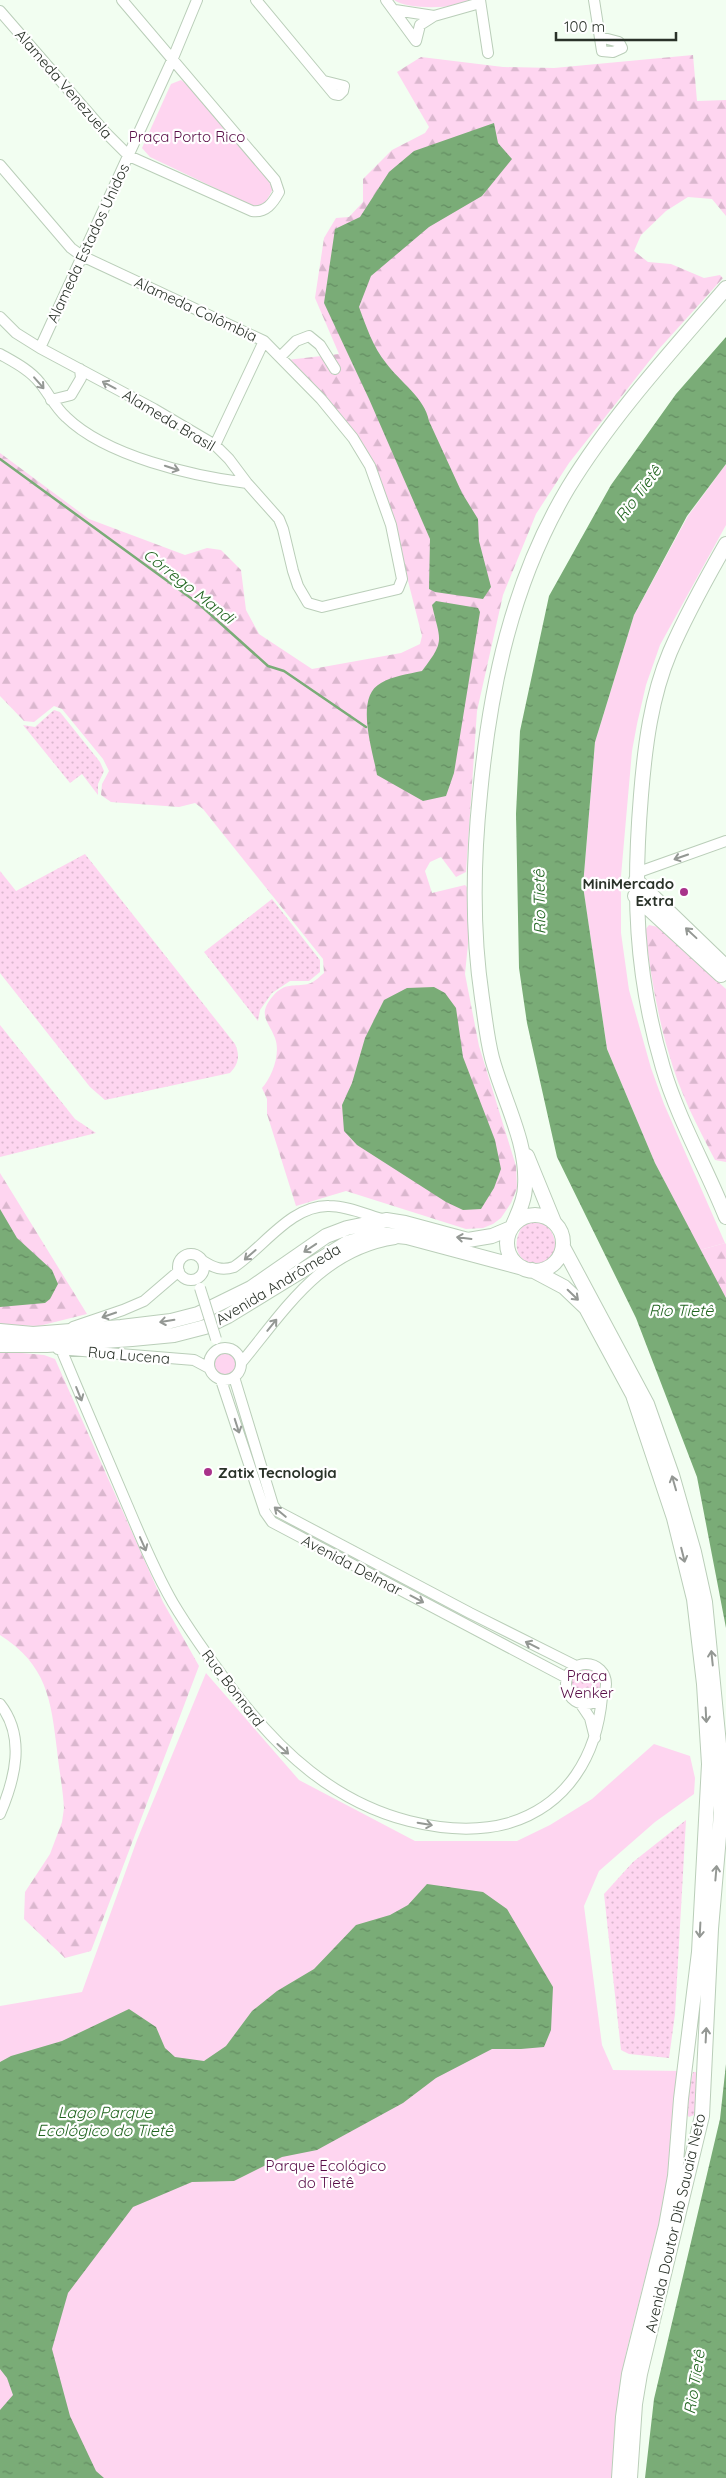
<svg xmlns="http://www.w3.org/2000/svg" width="726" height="2478" viewBox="0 0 726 2478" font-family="Quicksand,sans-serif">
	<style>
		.grass { fill: url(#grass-dots) }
		.forest { fill: url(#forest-firs) }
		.park { fill: #fed5f0 }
		.water { fill: url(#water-ripples) }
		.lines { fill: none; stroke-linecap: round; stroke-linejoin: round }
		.stream { stroke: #7aac77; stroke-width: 2.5 }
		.street-casing { stroke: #baceb9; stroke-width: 12 }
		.secondary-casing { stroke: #baceb9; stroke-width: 16 }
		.street { stroke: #fff; stroke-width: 10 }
		.secondary { stroke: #fff; stroke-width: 14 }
		.street-bridge-casing { stroke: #baceb9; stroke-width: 12; stroke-linecap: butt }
		.street-bridge { stroke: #fff; stroke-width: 10 }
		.oneway { stroke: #949894 }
		.poi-dot { fill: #a9338b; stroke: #fff; stroke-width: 2 }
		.labels { text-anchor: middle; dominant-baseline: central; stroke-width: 4.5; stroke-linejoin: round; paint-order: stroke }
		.street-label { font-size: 15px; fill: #2a3229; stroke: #fff }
		.park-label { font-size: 15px; fill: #590f48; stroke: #fff }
		.poi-label { font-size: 15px; font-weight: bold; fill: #2a3229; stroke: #fff; text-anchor: end }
		.water-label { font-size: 16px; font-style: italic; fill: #226621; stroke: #fff }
	</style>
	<defs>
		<pattern id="grass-dots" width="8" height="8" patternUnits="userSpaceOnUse" patternTransform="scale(1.25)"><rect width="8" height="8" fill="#fed5f0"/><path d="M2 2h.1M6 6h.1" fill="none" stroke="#dab7ce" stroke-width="1.8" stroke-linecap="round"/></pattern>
		<pattern id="forest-firs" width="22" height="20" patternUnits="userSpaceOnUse" patternTransform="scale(1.25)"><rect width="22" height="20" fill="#fed5f0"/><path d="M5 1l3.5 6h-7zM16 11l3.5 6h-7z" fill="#dab7ce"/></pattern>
		<pattern id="water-ripples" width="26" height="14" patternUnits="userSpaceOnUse" patternTransform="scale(1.25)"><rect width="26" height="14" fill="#7aac77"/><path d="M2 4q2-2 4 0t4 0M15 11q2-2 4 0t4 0" fill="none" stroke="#648d62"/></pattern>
	</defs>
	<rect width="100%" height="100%" fill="#f2fef1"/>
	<path class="grass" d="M54 710 60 712 100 762 104 771 98 784V795L82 774 70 783 23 725 35 727Z
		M85 854 235 1044C240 1055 239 1064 230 1073L105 1100 90 1087 0 973V871L16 891Z
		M272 899 320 960V972L309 981H290L272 993 260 1010 258 1021 204 952Z
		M0 1025 75 1119 96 1133 0 1157Z
		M541 1221C552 1229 556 1238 556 1251L544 1263 535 1267C513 1258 512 1241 525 1222Z
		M570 1684a17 17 0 1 1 34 0a17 17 0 1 1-34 0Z
		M686 1820 675 2014 669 2058 629 2054 621 2050 604 1894 633 1862Z
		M693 2072H696C698 2086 697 2101 694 2115L689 2117 685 2112Z"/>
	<path class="forest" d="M693 55 697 101 726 100V216L712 199 688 197 666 211 641 235 634 251 648 262 671 264 704 278 720 275 723 278 658 350 569 463 536 514 503 595 477 711 466 872 456 877 441 857 430 862 425 871 432 893 465 885 468 888 469 934 465 974 479 1046 516 1166 517 1188 511 1203 501 1218 493 1224 483 1228 466 1229 346 1191 296 1206 267 1114V1099L262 1088C272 1077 281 1054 275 1038 268 1020 257 1015 273 996 285 982 294 987 308 984 314 983 320 976 324 973L323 959 203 809 195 803 179 807 111 802 101 795 102 784 109 771 103 759 62 709 54 706 34 722 24 721 0 696V453L89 519 185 555 207 548 221 550 241 570 246 610 259 634 312 669 401 653 420 644 422 636 391 514 374 468 287 360 339 354 315 298 324 238 336 218 349 217 363 202V179L392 150 425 133 429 127 397 72 421 57 503 67 554 68Z
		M649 925 658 927 726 989V1162L715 1160C697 1126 679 1091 669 1054 657 1014 650 971 645 930Z
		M0 1173 87 1314 39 1326 0 1325Z
		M725 1243 726 1244V1300L700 1250Z
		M0 1351 44 1355 55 1359 163 1602 199 1666 91 1951 65 1958 24 1919 25 1892 50 1854 62 1822 64 1808C63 1789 59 1770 57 1750 51 1700 47 1665 0 1635Z"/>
	<path class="park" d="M394 0H472C458 9 408 10 394 0Z
		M181 80 190 87 273 183V189L263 207H255L150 157 142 148 171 84Z
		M726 464V525L660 645 646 685 637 724 632 751 621 876V933L629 990 651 1068 664 1104 725 1243 700 1250 655 1163 607 1049 583 886 595 742 634 615 688 516Z
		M212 1364a13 13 0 1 1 26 0a13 13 0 1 1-26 0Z
		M206 1673 299 1780 415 1841H517L550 1825 592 1799 654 1744 690 1756 695 1778 694 1794 655 1822 599 1871 584 1906 602 2045 613 2070 681 2071 671 2175 626 2353 613 2478H0V2006L82 1992 137 1840Z"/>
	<path class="water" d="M494 123 498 143 512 159 482 196 429 227 371 276 359 307C366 326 373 347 386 363 400 382 425 398 429 421L462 493 478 519 479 541 491 587 483 599 435 592 429 589 430 539 369 399 324 303 335 229 360 217 389 172 414 151Z
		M726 337V464L687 516 634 615 595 742 583 886 607 1049 655 1163 726 1298V1628L697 1477 636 1318 557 1157 527 1023 519 968 516 814 520 731 549 596 611 485 676 394Z
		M436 601 478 608 480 612 454 773 446 796 423 801 377 775C373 751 354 697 381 683 393 676 408 674 422 671 446 640 440 641 432 605Z
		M434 987 445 993 456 1008 463 1057 495 1140 501 1169 494 1188 481 1209 463 1210 446 1202 357 1145 344 1131 342 1105 352 1083 365 1038 384 1000 407 988Z
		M0 1209 17 1238 52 1270 58 1284 50 1299 45 1303 0 1307Z
		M427 1884 483 1892 507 1909 553 1987 551 2030 544 2047 521 2049H492L436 2078 403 2103 317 2150 282 2157 234 2181 192 2182 133 2207 68 2293 52 2349 70 2416 96 2471 104 2478H0V2410L13 2395 7 2378 0 2369V2062L11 2056 62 2041 129 2009 156 2027 165 2048 175 2057 204 2061 226 2046 252 2011 277 1991 314 1969 356 1925 390 1915 408 1905Z
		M726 2064V2478H645L654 2399 720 2119Z"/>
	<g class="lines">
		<path class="stream" d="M0 459 199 604 268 666 284 671 366 727"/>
		<g class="street-casing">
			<path id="street" d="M256 0 334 94 339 95 343 91 344 86 324 81
				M386 0 416 41
				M480 0 488 53
				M594 0 602 51 613 52 622 48 619 42 600 37
				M395 10 434 16 480 3
				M0 11 105 132 129 156 252 211C266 213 273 203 279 192L275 180 122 0
				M416 41 420 25 434 16
				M0 165 71 248 82 256 264 341 321 399 353 438 370 466 391 525 402 579 398 589 322 607 308 603 298 586 293 571 283 529 279 519 247 483 229 459 215 445 154 409 40 348 16 333 0 317
				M40 348 173 58 197 0
				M0 354C14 362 30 370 40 383 49 394 55 407 66 417 106 456 192 476 247 483
				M280 357 296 341 309 336 320 345 335 369
				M51 400 71 395 81 378 80 369
				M215 445 264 341
				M636 873 726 841
				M178 1267a13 13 0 1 1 26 0a13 13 0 1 1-26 0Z
				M203 1261C214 1268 222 1271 234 1267 264 1247 291 1205 329 1206 348 1206 367 1215 385 1220
				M73 1327 123 1310 144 1301 179 1271
				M209 1364a16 16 0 1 1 32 0a16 16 0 1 1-32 0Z
				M58 1349 194 1360 209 1368
				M61 1349C83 1402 106 1455 128 1507 142 1540 155 1572 173 1603 191 1633 212 1662 233 1690 279 1751 334 1802 409 1821 441 1829 477 1832 509 1823 568 1805 597 1755 602 1697
				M241 1363C285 1310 321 1250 395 1239
				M234 1377 273 1505 277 1511 470 1613 576 1666
				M221 1380 265 1512 272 1522 567 1678
				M566 1684a20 20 0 1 1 40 0a20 20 0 1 1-40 0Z
				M580 1703 590 1718 595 1738
				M0 1704C26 1737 15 1779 0 1814"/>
		</g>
		<g class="secondary-casing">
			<path id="secondary" d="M726 544C706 579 686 615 670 652 651 697 645 746 641 795 633 892 635 974 663 1068 678 1119 706 1167 726 1217
				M636 880 726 967
				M635 896 721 975
				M527 1156 554 1222
				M507 1243a28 28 0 1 1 56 0a28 28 0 1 1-56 0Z
				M513 1225C518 1213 525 1200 525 1186 528 1143 503 1099 492 1058 487 1039 485 1018 482 998 472 931 473 862 480 794 490 687 512 582 568 488 612 416 671 352 726 288
				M563 1247 647 1404 672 1475 694 1552 705 1602 719 1744 721 1813 711 1929 702 2116 640 2374 635 2404 630 2478
				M532 1270 564 1287 586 1308 633 1395 674 1518 694 1599 704 1684 709 1764 699 1952 681 2099 675 2176 666 2226 629 2374 623 2417 619 2478
				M0 1331 33 1334 121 1327 171 1321 198 1314 251 1288 326 1236 347 1228 386 1220 405 1223 468 1240 492 1236 511 1228
				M0 1345H47L132 1339 174 1335 205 1327 228 1316 347 1243 379 1234 407 1237 523 1268"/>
		</g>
		<use href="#street" class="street"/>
		<use href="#secondary" class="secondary"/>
		<g class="street-bridge-casing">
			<path id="street-bridge" d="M200 1288 216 1339"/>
		</g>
		<use href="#street-bridge" class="street-bridge"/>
	</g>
	<defs><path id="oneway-shaft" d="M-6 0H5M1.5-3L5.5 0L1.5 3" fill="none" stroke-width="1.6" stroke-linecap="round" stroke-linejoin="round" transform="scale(1.25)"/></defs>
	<g class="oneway">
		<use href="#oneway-shaft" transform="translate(39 383) rotate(49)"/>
		<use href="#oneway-shaft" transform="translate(109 385) rotate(-152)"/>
		<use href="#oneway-shaft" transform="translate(172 468) rotate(18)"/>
		<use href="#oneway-shaft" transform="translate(681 857) rotate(161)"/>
		<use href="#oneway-shaft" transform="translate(691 933) rotate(-137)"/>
		<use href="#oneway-shaft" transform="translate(464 1238) rotate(-173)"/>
		<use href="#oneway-shaft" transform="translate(310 1248) rotate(146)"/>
		<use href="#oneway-shaft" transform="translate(250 1255) rotate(139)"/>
		<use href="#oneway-shaft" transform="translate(573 1295) rotate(44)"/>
		<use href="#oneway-shaft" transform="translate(109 1315) rotate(161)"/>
		<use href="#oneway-shaft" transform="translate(167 1321) rotate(171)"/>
		<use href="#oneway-shaft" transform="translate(272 1325) rotate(-51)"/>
		<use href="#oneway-shaft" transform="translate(79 1394) rotate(68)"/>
		<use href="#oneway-shaft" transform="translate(237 1426) rotate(72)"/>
		<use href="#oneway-shaft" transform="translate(674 1483) rotate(-106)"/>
		<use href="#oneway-shaft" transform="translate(280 1512) rotate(-140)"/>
		<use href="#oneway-shaft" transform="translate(143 1544) rotate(66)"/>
		<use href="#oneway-shaft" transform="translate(683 1555) rotate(76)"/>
		<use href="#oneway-shaft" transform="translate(417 1599) rotate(28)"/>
		<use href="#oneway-shaft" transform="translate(532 1645) rotate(-153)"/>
		<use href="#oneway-shaft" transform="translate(712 1658) rotate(-96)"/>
		<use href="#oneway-shaft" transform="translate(706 1715) rotate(87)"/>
		<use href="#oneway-shaft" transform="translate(283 1749) rotate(42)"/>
		<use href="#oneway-shaft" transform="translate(425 1824) rotate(10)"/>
		<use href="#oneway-shaft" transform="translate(716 1873) rotate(-85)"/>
		<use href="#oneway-shaft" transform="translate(700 1930) rotate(93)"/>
		<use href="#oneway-shaft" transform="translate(706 2035) rotate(-87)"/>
	</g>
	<g class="poi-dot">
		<circle cx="684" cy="892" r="5"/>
		<circle cx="208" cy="1472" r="5"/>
	</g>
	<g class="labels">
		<g class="street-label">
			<text transform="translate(64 84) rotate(49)">Alameda Venezuela</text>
			<text transform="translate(88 243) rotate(-65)">Alameda Estados Unidos</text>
			<text transform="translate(196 309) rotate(25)">Alameda Colômbia</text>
			<text transform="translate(169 420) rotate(31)">Alameda Brasil</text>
			<text transform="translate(278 1284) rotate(-31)">Avenida Andrômeda</text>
			<text transform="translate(129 1355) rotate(5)">Rua Lucena</text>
			<text transform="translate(352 1565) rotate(28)">Avenida Delmar</text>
			<text transform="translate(233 1688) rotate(53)">Rua Bonnard</text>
			<text transform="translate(675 2223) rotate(-77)">Avenida Doutor Dib Sauaia Neto</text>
		</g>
		<g class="park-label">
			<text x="187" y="136">Praça Porto Rico</text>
			<text x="587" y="1675">Praça<tspan x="587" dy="17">Wenker</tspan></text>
			<text x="326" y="2165">Parque Ecológico<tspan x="326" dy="17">do Tietê</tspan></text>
		</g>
		<g class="poi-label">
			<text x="674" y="883">MiniMercado<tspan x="674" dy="17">Extra</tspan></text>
			<text x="218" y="1472" text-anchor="start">Zatix Tecnologia</text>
		</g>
		<g class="water-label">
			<text transform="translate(638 493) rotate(-53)">Rio Tietê</text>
			<text transform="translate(189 586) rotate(38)">Córrego Mandi</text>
			<text transform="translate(539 902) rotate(-91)">Rio Tietê</text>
			<text x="681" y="1310">Rio Tietê</text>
			<text x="105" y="2112">Lago Parque<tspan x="105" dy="18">Ecológico do Tietê</tspan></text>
			<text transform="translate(694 2382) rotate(-81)">Rio Tietê</text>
		</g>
	</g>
	<path d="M556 32v8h120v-8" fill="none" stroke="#2a3229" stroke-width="2.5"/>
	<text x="564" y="32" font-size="15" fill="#2a3229" stroke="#ffffff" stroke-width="4" paint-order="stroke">100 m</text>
</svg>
